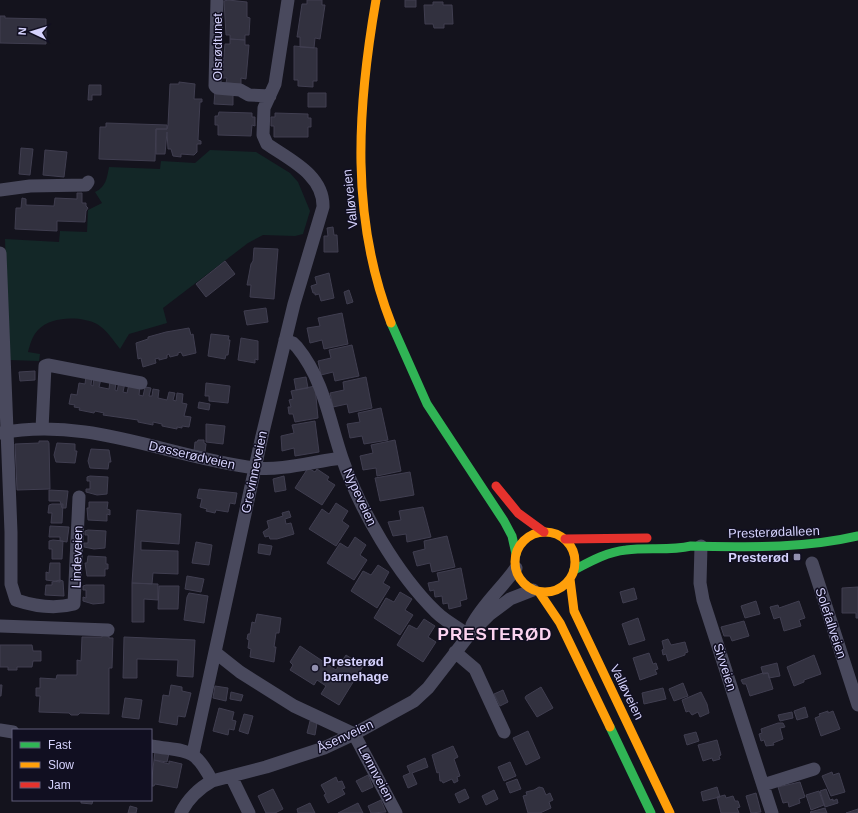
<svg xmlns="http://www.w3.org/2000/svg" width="858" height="813" viewBox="0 0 858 813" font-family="Arial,sans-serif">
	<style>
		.green { fill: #132727 }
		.building { fill: #32313f; stroke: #403e50 }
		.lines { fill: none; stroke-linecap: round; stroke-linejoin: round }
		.street { stroke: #49495d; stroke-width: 13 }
		.fast { stroke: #30b455; stroke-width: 9 }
		.slow { stroke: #ff9f0a; stroke-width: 9 }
		.jam { stroke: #e5322d; stroke-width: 9 }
		.poi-dot { fill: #918fae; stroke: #110f21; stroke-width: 1.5 }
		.labels { text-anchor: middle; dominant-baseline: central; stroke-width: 3; stroke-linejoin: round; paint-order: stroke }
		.street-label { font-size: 13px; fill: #d5d2fc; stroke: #110f21 }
		.poi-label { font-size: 13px; font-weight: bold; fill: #d5d2fc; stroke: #110f21; text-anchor: end }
		.district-label { font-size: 17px; font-weight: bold; letter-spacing: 1px; fill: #fcd4f0; stroke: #110f21 }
	</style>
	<rect width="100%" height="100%" fill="#14131d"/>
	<path class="green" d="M210 150 256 152 290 173 298 182 310 211 303 234 295 236 263 235 248 243 163 308 167 323 129 334 120 349C113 340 107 330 97 324 81 316 51 316 38 330 32 336 30 345 28 352L40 354 39 361 9 360 5 239 59 242 60 231 87 232 88 210 102 203 95 192C106 187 107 178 109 167L160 169 161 161 195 163Z"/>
	<path class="building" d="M228 0 247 2V17L250 18 249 35H245V40L230 39V35H226L224 1Z
		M307 0H322V5H325L320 39 315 38 314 48 300 47V37H297L302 4H307Z
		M405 0H416V7H405Z
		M433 2H443V5H452L453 24H444V28H434L433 24H425L424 5H433Z
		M0 16H5V18L46 19V44L0 43Z
		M230 39 245 40V45H249L246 79 241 78V84L226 83 227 78H222L225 44H230Z
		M294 46 317 48V81H313V87L298 86V80H294Z
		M179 82 195 84 194 99H202V102H200L198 140 201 141V144H197V152L194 155 181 154V157L173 156 171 149H168L167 132 165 154H156V129H167L168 125 170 84H179Z
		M89 85H101V95H92V100H88Z
		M215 91H233V105L214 104Z
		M308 93H326V107H308Z
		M219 112 252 113V117H255V126L252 125 251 136 218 135V125H215V116H218Z
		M275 113 308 114V118H311V127H308V137H274V126H271V117H275Z
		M106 123 167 125V129H156L155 161 99 159 100 127H106Z
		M21 148 33 149 30 175 19 174Z
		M45 150 67 152 64 177 43 175Z
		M77 193H82V203H86V206L88 208 86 211 85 222 57 221V231L15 229 16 208H21L22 198 26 199V205L54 206 55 198 77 199Z
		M333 227 334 235H337L338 252H324V236H328L327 228Z
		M254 248 278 249 274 299 250 297 251 285H247L251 264 253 261Z
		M225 261 235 274 206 297 196 284Z
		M329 273 334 298 321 301 319 294 315 295V293H313L311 286 317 284 315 277Z
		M349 290 353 302 347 304 344 292Z
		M266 308 268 322 247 325 244 311Z
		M342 313 348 344 324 349 322 340 310 343 307 328 320 326 318 318Z
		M189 328 191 335 193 334 196 353 183 356 181 352 178 353V355L170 357 169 354 167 355V358L159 360V358L155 359 156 363 143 367 141 358 138 359 136 343 148 339V337L166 332Z
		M211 334 229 336 228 340H230L228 355H226L225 359 208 356Z
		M241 338 258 341V360L255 359V363L238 360Z
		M352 345 359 376 335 381 333 372 321 375 318 361 331 358 329 350Z
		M35 371V380L20 381 19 372Z
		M86 376 92 377 91 385 93 386 94 377 101 379 99 387 109 389 110 381 116 382 115 390 117 391 119 382 125 383 123 392 127 393 129 384 140 386 139 395 143 396 145 387 151 388 149 396H152L153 389 159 390 158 398 167 400 169 392 175 393 173 400 176 401 177 393 183 394 182 403 187 404 184 416 191 417 189 427 182 426V428L177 427V429L162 426V424L153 422V425L138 422V420L103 415 104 413 95 411 94 413 79 410 80 408 74 407 75 405 69 404 71 394 77 395 79 383 85 384Z
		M306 377 308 388 296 390 294 379Z
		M366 377 372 408 349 413 347 404 333 407 330 393 344 390 343 382Z
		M206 383 230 386 228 403 209 401V396H205Z
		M315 386 318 418 295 422 293 414H289L288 407H291L289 400 293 399 291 391Z
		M199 402 210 404 209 410 198 408Z
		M381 408 388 440 364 444 362 436 350 438 347 424 360 422 358 413Z
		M315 421 319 452 295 456 294 448 282 451 281 436 294 433 292 425Z
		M206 424 225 426 223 444 206 442Z
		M198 440H204V443L206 444 205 452 194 451 195 442H197Z
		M395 440 401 471 377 476 376 468 363 470 360 456 373 453 371 445Z
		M39 441H48L49 443 50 489 17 490 15 444 39 443Z
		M57 443 75 444V451H77L75 463 56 462 54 455Z
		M91 449 109 450 111 462H109L108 469 90 468 88 461Z
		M308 468 315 472 317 469 329 477 327 480 335 485 322 505 295 488Z
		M410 472 414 495 380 501 375 478Z
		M90 476 108 477 107 494 97 495 86 492V489H90V481H87V477Z
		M284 476 286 490 275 492 273 479Z
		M199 489 237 493 235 504 230 503 228 512 216 510 215 513 206 511 207 509 200 507 202 499 197 498Z
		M49 490 68 491 66 508H62L60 501H49Z
		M89 502H108L107 509 110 510V515L107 514V521L88 520 87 508H89Z
		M336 503 348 511 342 521 349 526 336 546 309 529 322 509 329 514Z
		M52 504H63L62 523H51L52 513H48L49 505Z
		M423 507 431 537 407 542 406 534 393 536 388 522 401 520 399 511Z
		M137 510 181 514 179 544 141 541V550L178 551V574L153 573 152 584 132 583Z
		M289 511 291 517 285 519 286 524 291 523 294 534 277 539H270L269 536 265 537 263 532 269 528 267 521 283 516 282 513Z
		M50 526 69 527 67 542 60 541V537H49Z
		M88 530 106 531 105 548 94 549 84 547V543H88V535H85V531Z
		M447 536 455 567 432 572 430 563 417 566 413 552 425 549 424 541Z
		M355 537 366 545 360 555 367 560 354 580 327 563 340 543 348 548Z
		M53 540 63 541 62 559H52V549H49V541Z
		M196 542 212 545 209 565 192 563Z
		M259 544 272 546 270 555 258 553Z
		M88 556 106 557V564H108V569H105V576H87L85 563H87Z
		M50 563H60V582L46 580V572L49 573Z
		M378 565 389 572 383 583 390 587 377 608 351 591 363 571 371 575Z
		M461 568 467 599 460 601 461 606 449 609 448 603 443 604 442 596 435 597 434 590 430 591 428 583 439 581 437 573Z
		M187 576 204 579 201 592 185 589Z
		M60 580 63 581 64 596 45 595 46 585H52V582Z
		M132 583 158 584V600L144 599V622H132Z
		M86 585H104V603L93 604 83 601V597L86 598V590H83V586Z
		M159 586H179L178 609H158Z
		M858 587V618H856V613H842V588Z
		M634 588 637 599 623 603 620 592Z
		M400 592 412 599 405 610 413 615 400 635 374 618 386 598 394 602Z
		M189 593 208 596 204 623 184 620 187 597Z
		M756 601 760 614 745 618 741 606Z
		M799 601 805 618 799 620 801 626 784 631 780 617 774 619 770 607 778 605 779 608Z
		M257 614 281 618 279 633H276L274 647H276L274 662 250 657 251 649 248 648 249 640 247 639 248 634H250L252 622 255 623Z
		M638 618 645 640 629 645 622 624Z
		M424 619 435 626 428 637 436 642 423 662 397 645 409 625 417 629Z
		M744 621 749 636 732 641 730 636H724L721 627Z
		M102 635 109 636V638H113L112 668H109V714L80 713 78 715H71L69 713 39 712 40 696H36V688H40V678L56 679 57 675H77V660L81 661 82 637H102Z
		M124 637 195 640 193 677 177 676 178 660 137 659V678H123Z
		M668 639 671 645 685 642 688 652 685 653V655L668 661 666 654 663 655 662 650 664 649 662 641Z
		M0 645H32L33 651H41V661H33L32 667H17V670H8V667H0Z
		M300 646 336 670 346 655 363 666 339 705 321 694 326 686 317 680 314 685 290 670 293 665 290 662Z
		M649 653 653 664 656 663 658 669 655 670 657 674 640 680 633 658Z
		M814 655 821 674 804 680V682L794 686 787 667Z
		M777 663 780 676 769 678 768 673 763 674 761 667Z
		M763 673H768L773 689 750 696 746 684H743L741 680Z
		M683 683 688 696 674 701 669 689Z
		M0 685H2L1 696H0Z
		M171 685 182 687V691L191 693 185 717 178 716 177 725 159 722 163 695 169 696Z
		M215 686 228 688 226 701 213 698Z
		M541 687 553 708 537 717 525 698 526 696Z
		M663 688 666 699 644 704 642 693Z
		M503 690 508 702 500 706 494 694Z
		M231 692 243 695 241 701 230 699Z
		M701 692 707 704 709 713 700 717 698 712 692 715 689 711 686 712 682 700Z
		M125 698 142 700 139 719 122 717Z
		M805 707 808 717 797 720 794 711Z
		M219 708 234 712 232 720 236 721 234 730 229 729 228 735 213 731Z
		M828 711V713L833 711 840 729 821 736 815 718 820 716 819 714Z
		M792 712 793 718 780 721 778 715Z
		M244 714 253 716 248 734 239 731Z
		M310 721 317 723 315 735 307 733Z
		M778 723H783L785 727 780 728 783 739 773 743 774 745 766 746 764 740 761 741 759 734 762 733 761 729Z
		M528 731 540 758 526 765 513 738Z
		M696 732 699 741 687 745 684 735Z
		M717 740 721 755 719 756 720 759 713 761 712 758 703 761 698 745Z
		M453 746 458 757 454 759 460 776 457 777 458 781 454 783 452 779 443 783 442 781H440L439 772 437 773 432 755Z
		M155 751 169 753 167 762 154 760Z
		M425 758 428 767 412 773 417 784 408 788 403 776 410 773 407 766Z
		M154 760 169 764V761L182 764 177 788 155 784 154 786H151Z
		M510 762 516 776 504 781 498 767Z
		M832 772 833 775 839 773 845 792 831 796 822 776Z
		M368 775 373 787 362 792 356 781Z
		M336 777 338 782 342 781 345 788 342 789 345 794 328 803 324 795 326 794 321 785Z
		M517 779 521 789 510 793 506 783Z
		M800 782 805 797 799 799 800 803 789 807 788 802 783 803 778 787Z
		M539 787 543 788 546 795 550 793 553 800 549 802 551 808 540 813H528L523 796 527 795 526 792 534 790Z
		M717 787 720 797 703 801 701 792Z
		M273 789 283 809 275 813H266L258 796Z
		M465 789 469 798 459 803 455 794Z
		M826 789 830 800 833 799V801L837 799 838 803 825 807 820 791Z
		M494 790 498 799 486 805 482 796Z
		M819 791 824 805 811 810 806 795Z
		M756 793 761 812 751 813 746 796Z
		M725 795 726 798 733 796 735 801H738L740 807 737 808 739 813H721L717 797Z
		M81 800H93L92 804 81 803Z
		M381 800 386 812 371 813 368 806Z
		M310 803 315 813H298L297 809Z
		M358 803 363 813H338Z
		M130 806 137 808 136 813H128Z
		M825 808 827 813H811L810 812Z
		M858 809V813H846Z"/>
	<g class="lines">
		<path class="street" d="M217 0 215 86 217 88 240 90 249 95 270 96
			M0 190 30 186 86 185 88 182
			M0 253 11 532V584L16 600C34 606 56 609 74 604L79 497
			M285 340 293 343 297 347C324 380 329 420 342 458 360 510 397 574 436 612 445 621 458 628 469 635
			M42 429 45 366 48 365 141 383
			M0 433C89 416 168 457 255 468 281 471 315 461 342 458
			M701 546 700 583 703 600 772 813
			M812 563 858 705
			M472 625C483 604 502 588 516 568
			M0 626 108 630
			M455 652 475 669 504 732
			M216 653 240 672 294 706 354 734 396 813
			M0 730 13 732
			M151 746C187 752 194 746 212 781
			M193 753 262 436 294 304 323 207C324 175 290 160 267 144L263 135 264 108 275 84 288 0
			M231 776 249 813
			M763 785 814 769
			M181 813C187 800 199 788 212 781L266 767 324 748 354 734 414 701 428 688 469 635 490 614 510 599 533 590"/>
		<path class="fast" d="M391 323 427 404 504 521 512 536 516 554
			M574 570C591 561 607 552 626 550 648 547 669 551 691 546 747 547 803 549 858 536
			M610 727 651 813"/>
		<path class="slow" d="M376 0C357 109 350 218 391 323
			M515 562a30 30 0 1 1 60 0a30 30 0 1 1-60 0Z
			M570 579 574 611 670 813
			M539 592 560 623 610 727"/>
		<path class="jam" d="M496 486 518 513 544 532
			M565 539 647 538"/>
	</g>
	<g class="poi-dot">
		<rect x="793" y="553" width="8" height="8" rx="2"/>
		<circle cx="315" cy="668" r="4"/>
	</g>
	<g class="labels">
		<g class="street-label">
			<text transform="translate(217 47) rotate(-90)">Olsrødtunet</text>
			<text transform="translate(350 199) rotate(-96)">Valløveien</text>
			<text transform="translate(192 455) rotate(13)">Døsserødveien</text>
			<text transform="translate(254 472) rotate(-78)">Grevinneveien</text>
			<text transform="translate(360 497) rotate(65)">Nypeveien</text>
			<text transform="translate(774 532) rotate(-2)">Presterødalleen</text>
			<text transform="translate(77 557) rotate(-88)">Lindeveien</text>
			<text transform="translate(831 623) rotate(72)">Solefallveien</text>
			<text transform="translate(725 667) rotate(72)">Sivveien</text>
			<text transform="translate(627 692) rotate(64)">Valløveien</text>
			<text transform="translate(345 736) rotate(-25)">Åsenveien</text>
			<text transform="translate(376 773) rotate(62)">Lønnveien</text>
		</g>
		<g class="poi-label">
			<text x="789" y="557">Presterød</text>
			<text x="323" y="661" text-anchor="start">Presterød<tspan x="323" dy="15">barnehage</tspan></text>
		</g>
		<g class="district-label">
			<text x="495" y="634">PRESTERØD</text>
		</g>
	</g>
	<rect x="12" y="729" width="140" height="72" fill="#110f21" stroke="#5f5d79"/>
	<rect x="20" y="742" width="20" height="6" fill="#30b455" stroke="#5f5d79"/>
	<text x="48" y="749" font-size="12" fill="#d5d2fc">Fast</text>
	<rect x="20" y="762" width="20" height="6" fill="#ff9f0a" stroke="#5f5d79"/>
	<text x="48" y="769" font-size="12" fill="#d5d2fc">Slow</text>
	<rect x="20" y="782" width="20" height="6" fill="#e5322d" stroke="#5f5d79"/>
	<text x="48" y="789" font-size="12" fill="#d5d2fc">Jam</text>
	<g transform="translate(32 32) rotate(274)" stroke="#110f21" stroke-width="3" paint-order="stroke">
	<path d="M0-3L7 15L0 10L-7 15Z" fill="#d5d2fc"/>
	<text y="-6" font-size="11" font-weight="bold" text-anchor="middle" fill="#d5d2fc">N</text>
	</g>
</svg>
